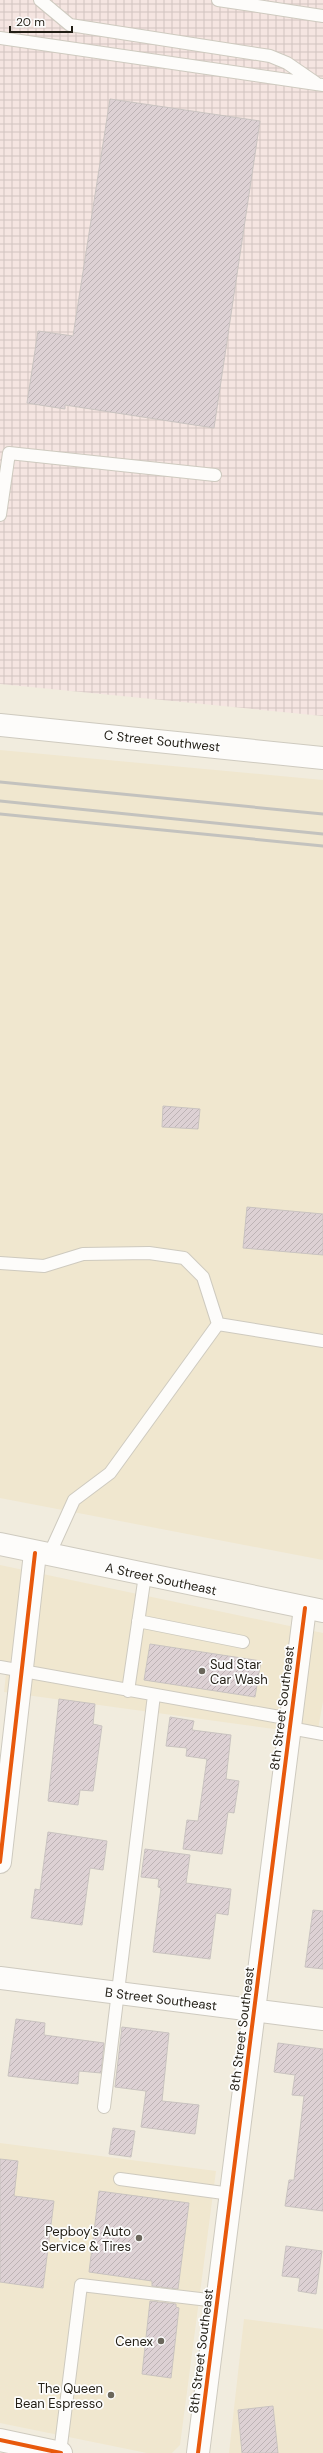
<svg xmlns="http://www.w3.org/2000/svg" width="323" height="2453" viewBox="0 0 323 2453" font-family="'DM Sans',sans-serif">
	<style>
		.built { fill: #f0e7cf }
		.industrial { fill: url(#industrial-grid) }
		.building { fill: url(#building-hatch); stroke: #c9c3c0 }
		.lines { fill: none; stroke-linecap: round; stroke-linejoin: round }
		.service-casing { stroke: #cecabf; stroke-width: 14 }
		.minor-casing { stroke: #cecabf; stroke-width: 24 }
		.secondary-casing { stroke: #cecabf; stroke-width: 24 }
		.service { stroke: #fdfcfa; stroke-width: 12 }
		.minor { stroke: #fdfcfa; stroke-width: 22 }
		.secondary { stroke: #fdfcfa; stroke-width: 22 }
		.rail { stroke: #c3c2be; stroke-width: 3 }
		.cycleway-casing { stroke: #fdfdfd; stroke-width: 6 }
		.cycleway { stroke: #e8590c; stroke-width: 4 }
		.poi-dot { fill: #6a665b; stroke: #fdfdfd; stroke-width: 1.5 }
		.labels { text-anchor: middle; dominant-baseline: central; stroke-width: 3.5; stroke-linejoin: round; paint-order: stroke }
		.street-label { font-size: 13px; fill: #221e15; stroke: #fdfdfd }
		.poi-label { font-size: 13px; fill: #221e15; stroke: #fdfdfd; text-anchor: end }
	</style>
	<defs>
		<pattern id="industrial-grid" width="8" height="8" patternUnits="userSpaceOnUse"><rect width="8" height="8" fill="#f5e5e1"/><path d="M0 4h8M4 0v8" fill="none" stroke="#d2c4c0"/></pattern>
		<pattern id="building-hatch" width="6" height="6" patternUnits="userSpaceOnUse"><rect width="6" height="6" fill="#ddd1d4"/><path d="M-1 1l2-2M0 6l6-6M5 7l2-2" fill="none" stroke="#bdb3b5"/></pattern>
	</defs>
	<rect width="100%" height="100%" fill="#f1ecde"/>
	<path class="built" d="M0 750 323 780V1560L0 1498Z
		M0 1565 323 1633V1701L317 1735 4 1692 6 1674 0 1673Z
		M0 2143 216 2171 180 2445 172 2453H147L0 2423Z
		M244 2319 323 2329V2453H229Z"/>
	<path class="industrial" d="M0 0H323V716L0 684Z"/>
	<path class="building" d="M110 99 260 121 214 428 65 405V409L27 403 38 331 73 336Z
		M163 1106 200 1109 198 1129 162 1127Z
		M247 1207 323 1214V1255L243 1248Z
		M150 1644 261 1661 255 1697 144 1680Z
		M59 1699 95 1704 93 1724 102 1726 93 1791 80 1790 78 1805 48 1801Z
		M170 1717 194 1721 192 1730 231 1735 226 1779 239 1781 234 1813 228 1812 222 1854 183 1849 187 1820 198 1821 207 1759 186 1756 187 1748 166 1746Z
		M48 1832 107 1841 103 1870 90 1868 82 1925 31 1918 35 1889 40 1890Z
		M145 1849 190 1855 186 1883 231 1889 228 1915 216 1913 210 1959 153 1952 161 1888 158 1887 159 1879 141 1877Z
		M313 1910 323 1911V1969L305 1967Z
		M16 2019 45 2023 44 2035 104 2043 101 2073 79 2071 78 2084 8 2076Z
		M122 2027 169 2033 162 2101 199 2105 195 2134 141 2127 146 2091 115 2087Z
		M278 2043 323 2049V2211L285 2206 289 2180H294L304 2096 292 2095 295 2075 274 2072Z
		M113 2128 135 2131 131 2157 109 2154Z
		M0 2159 18 2161 14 2196 54 2201 43 2288 0 2282Z
		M99 2191 189 2203 178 2289 152 2286V2281L89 2272Z
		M286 2246 322 2251 316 2294 298 2291 300 2278 282 2276Z
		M150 2301 176 2304V2307L179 2308 171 2378 142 2374Z
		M273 2406 278 2453H242L238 2410Z"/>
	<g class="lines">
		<g class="service-casing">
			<path id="service" d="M40 0 70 25 270 56 287 63 316 83
				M218 0 323 16
				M0 38 323 85
				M0 515 9 453 215 475
				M0 1263 44 1266 83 1254 149 1253 184 1258 203 1277 218 1324
				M49 1555 74 1500 110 1473 218 1324 323 1341
				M138 1621 243 1642
				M0 1667 291 1719
				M128 1691 145 1575
				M290 1728 323 1734
				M104 2107 154 1695
				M120 2179 231 2194
				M60 2453 81 2285 217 2301"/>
		</g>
		<g class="minor-casing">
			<path id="minor" d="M0 1862 35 1553
				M0 1978 323 2019
				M0 2440 61 2453
				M198 2453 305 1608"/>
		</g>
		<g class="secondary-casing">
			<path id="secondary" d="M0 725 323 758
				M0 1544 323 1611"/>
		</g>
		<use href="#service" class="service"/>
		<use href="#minor" class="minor"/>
		<use href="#secondary" class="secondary"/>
		<path class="rail" d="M0 782 323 814
			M0 801 323 834
			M0 814 323 846"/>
		<g class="cycleway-casing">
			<path id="cycleway" d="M0 1862 35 1553
				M0 2440 61 2453
				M198 2453 305 1608"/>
		</g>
		<use href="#cycleway" class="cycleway"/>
	</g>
	<g class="poi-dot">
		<circle cx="202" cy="1671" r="4"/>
		<circle cx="139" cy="2238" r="4"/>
		<circle cx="161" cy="2341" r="4"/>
		<circle cx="111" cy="2395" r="4"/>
	</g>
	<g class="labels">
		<g class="street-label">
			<text transform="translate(162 741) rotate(6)">C Street Southwest</text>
			<text transform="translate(161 1579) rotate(12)">A Street Southeast</text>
			<text transform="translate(282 1708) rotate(-83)">8th Street Southeast</text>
			<text transform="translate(161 1999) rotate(7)">B Street Southeast</text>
			<text transform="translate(242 2029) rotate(-83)">8th Street Southeast</text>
			<text transform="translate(201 2351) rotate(-83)">8th Street Southeast</text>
		</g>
		<g class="poi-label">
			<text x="210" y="1664" text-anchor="start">Sud Star<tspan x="210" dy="15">Car Wash</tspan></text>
			<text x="131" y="2231">Pepboy's Auto<tspan x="131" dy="15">Service &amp; Tires</tspan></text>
			<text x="153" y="2341">Cenex</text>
			<text x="103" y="2388">The Queen<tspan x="103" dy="15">Bean Espresso</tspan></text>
		</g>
	</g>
	<path d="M10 26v6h62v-6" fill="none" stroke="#221e15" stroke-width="2"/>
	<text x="16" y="26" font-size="12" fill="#221e15" stroke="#fdfdfd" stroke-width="3" paint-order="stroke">20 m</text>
</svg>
